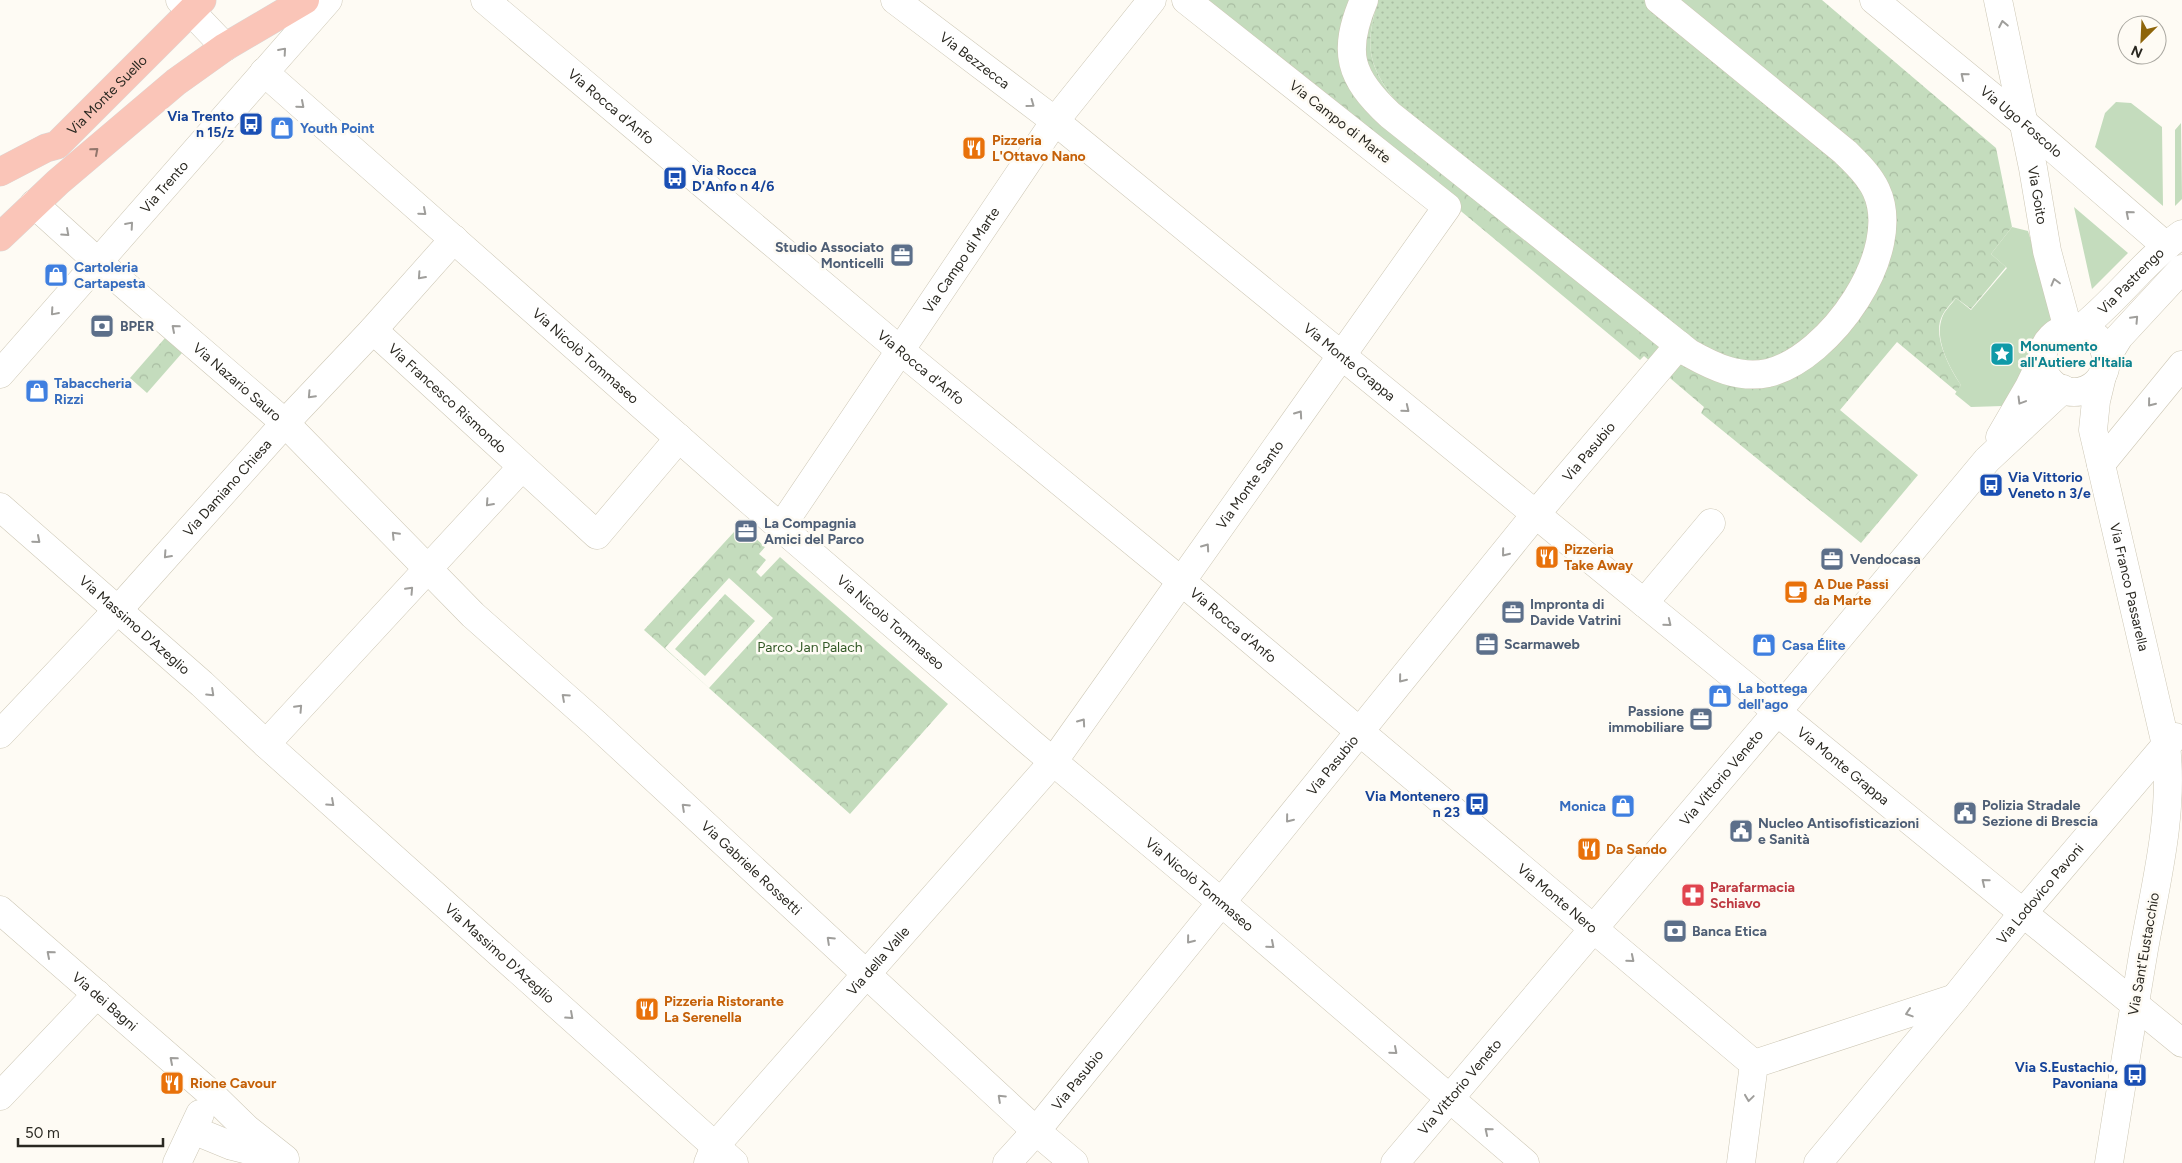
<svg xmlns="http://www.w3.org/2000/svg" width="2182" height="1163" viewBox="0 0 2182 1163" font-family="Figtree,sans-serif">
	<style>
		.grass { fill: url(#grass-dots) }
		.park { fill: url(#park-crowns); fill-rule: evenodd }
		.garden { fill: #c4dcbd }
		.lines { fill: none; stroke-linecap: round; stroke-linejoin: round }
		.minor-casing { stroke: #cdc7b5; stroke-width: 29 }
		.major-casing { stroke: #d9d8d7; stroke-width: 29 }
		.minor { stroke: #fff; stroke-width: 28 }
		.major { stroke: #fac5b8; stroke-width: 28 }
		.oneway { stroke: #9f9e9b }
		.oneway2 { stroke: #92766c }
		.labels { text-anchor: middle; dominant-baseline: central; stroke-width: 5; stroke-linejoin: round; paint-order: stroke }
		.street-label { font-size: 14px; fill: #2a2821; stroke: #fefbf4 }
		.transit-label { font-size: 14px; font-weight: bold; fill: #164399; stroke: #fefbf4; text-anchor: end }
		.shop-label { font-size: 14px; font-weight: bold; fill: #366cbe; stroke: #fefbf4; text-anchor: start }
		.food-label { font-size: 14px; font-weight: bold; fill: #c56008; stroke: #fefbf4; text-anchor: start }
		.service-label { font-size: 14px; font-weight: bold; fill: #4e5e75; stroke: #fefbf4; text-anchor: start }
		.culture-label { font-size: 14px; font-weight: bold; fill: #0d838f; stroke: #fefbf4; text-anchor: start }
		.park-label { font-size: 14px; fill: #335927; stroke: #fefbf4 }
		.health-label { font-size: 14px; font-weight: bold; fill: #be3a42; stroke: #fefbf4; text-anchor: start }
	</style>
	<defs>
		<pattern id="grass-dots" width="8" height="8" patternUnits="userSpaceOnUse" patternTransform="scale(1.25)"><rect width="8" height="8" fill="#c4dcbd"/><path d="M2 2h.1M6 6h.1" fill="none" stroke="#a9bda2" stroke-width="1.8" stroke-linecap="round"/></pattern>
		<pattern id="park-crowns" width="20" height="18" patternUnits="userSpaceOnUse" patternTransform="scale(1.25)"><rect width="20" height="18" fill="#c4dcbd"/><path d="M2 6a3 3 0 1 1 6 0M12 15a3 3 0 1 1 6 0" fill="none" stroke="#a9bda2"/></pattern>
	</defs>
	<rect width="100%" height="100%" fill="#fefbf4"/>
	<path class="grass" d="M1378 0H1644L1856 171 1879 218 1850 305 1768 365 1719 357 1689 337 1396 102C1367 64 1365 46 1378 0Z"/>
	<path class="park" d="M1207 0H1378C1365 46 1367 64 1396 102L1689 337 1719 357 1768 365 1850 305 1879 218 1856 171 1644 0H1822L1996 148 2012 227 1991 254 2006 267 1971 309 1956 298C1951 303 1945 310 1942 316 1932 336 1950 369 1961 385L1957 392 1897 342 1840 410 1918 475 1861 543 1701 413 1704 407 1644 356 1640 360Z
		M165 338 182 353 147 393 130 378Z
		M734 532 745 541 751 534 765 547 759 554 766 560 756 572 761 577 780 557 948 704 850 814 644 630ZM729 578 773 618 709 688 665 648Z
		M725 594 755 621 705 676 675 649Z"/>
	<path class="garden" d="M2116 102 2131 103 2162 127 2163 206 2095 147 2105 113Z
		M2181 123 2182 199 2175 206V130Z
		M2074 207 2128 253 2092 289Z
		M2012 227 2028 231 2056 321 2044 328 2036 341 2032 358 2003 406 1971 407 1955 394 1961 385C1950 368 1934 340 1942 318 1944 311 1952 304 1956 298L1971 310 2007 268 1991 254Z"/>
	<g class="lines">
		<g class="minor-casing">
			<g id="minor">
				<path d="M180 0 225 47"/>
				<path id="s1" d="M485 0 901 351 1181 581 1754 1064"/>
				<path id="s2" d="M895 0 1055 121 2182 1043"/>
				<path d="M1364 0C1342 52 1349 77 1390 115L1689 353C1714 367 1739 379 1768 373 1830 358 1905 252 1876 190 1869 175 1856 163 1845 152L1659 0"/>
				<path id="s3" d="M1874 0 2024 123 2166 246"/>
				<path id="s4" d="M1998 0 2033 168 2047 251 2068 329"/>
				<path id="s5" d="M264 72 749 500 1031 743 1221 902 1525 1163"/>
				<path id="s6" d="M34 204 98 262 285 423 473 615 596 724 1036 1131 1074 1163"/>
				<circle cx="2074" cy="360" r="32"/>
				<path id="s7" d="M2080 329C2117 300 2144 261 2182 234"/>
				<path id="s8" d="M373 330 597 535 679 438"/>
				<path d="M2106 358 2119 337 2182 269"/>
				<path id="s9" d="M0 374 328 0"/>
				<path id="s10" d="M2102 376 2096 401 2093 430 2166 745C2174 813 2156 882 2144 949 2132 1020 2120 1092 2109 1163"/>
				<path d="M2000 437 2029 387 2043 358"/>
				<path d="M2101 464 2182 365"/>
				<path id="s11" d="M0 507 202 684 266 744 734 1163"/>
				<path id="s12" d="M781 527 1055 121 1152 0"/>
				<path d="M1644 603 1711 523"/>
				<path id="s13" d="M0 734 127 600 285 423 373 330 454 239"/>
				<path d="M266 744 522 467"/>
				<path id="s14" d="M0 910 209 1092 247 1129 285 1159"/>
				<path d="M0 1096 97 994"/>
				<path d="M193 1130 232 1146 273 1156"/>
				<path d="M177 1163 200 1114"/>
				<path id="s15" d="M708 1163 715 1146 1053 762 1447 207 1186 0"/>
				<path id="s16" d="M1007 1163 1036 1131 1535 515 1679 345"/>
				<path id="s17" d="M1395 1163 1777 712 1987 460 2063 389"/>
				<path d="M1741 1163 1754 1064 1955 998"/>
				<path id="s18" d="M1818 1163 1955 998 2023 913 2166 745 2175 737"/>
			</g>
		</g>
		<g class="major-casing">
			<g id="major">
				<path id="s19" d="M0 172 46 148 57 145 202 0"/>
				<path d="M0 237 58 182 176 82 225 47 305 0"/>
			</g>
		</g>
		<use href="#minor" class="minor"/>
		<use href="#major" class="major"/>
	</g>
	<defs><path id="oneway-chevron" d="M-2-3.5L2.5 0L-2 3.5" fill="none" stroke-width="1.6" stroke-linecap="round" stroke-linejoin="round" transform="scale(1.25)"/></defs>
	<g class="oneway">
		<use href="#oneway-chevron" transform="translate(2003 24) rotate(-101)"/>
		<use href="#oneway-chevron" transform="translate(283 51) rotate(-49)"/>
		<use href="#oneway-chevron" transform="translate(1964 76) rotate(-140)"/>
		<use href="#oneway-chevron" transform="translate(1031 104) rotate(36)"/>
		<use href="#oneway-chevron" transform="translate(301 105) rotate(41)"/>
		<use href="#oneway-chevron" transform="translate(423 212) rotate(41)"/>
		<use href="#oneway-chevron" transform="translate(2129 214) rotate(-139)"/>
		<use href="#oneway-chevron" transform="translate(130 225) rotate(-49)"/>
		<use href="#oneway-chevron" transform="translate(66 233) rotate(42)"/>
		<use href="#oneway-chevron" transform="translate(421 276) rotate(132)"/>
		<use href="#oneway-chevron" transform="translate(2055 282) rotate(-105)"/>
		<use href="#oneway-chevron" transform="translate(54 312) rotate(131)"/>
		<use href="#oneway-chevron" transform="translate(2135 319) rotate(-47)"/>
		<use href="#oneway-chevron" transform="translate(175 328) rotate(-139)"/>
		<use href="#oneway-chevron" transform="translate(311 395) rotate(133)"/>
		<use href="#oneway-chevron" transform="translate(2021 401) rotate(121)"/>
		<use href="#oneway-chevron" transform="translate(2151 403) rotate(129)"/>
		<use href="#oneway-chevron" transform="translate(1406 409) rotate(39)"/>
		<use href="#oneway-chevron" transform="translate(1299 414) rotate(-55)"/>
		<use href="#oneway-chevron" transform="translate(489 503) rotate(132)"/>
		<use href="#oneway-chevron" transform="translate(395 535) rotate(-134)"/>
		<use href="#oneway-chevron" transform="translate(37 540) rotate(41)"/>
		<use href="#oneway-chevron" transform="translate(1206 547) rotate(-55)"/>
		<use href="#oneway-chevron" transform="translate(1505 553) rotate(129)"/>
		<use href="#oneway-chevron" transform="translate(167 555) rotate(132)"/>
		<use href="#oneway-chevron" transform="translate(410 590) rotate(-47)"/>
		<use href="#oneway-chevron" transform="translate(1668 623) rotate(39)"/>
		<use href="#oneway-chevron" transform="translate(1402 679) rotate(129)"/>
		<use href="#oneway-chevron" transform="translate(211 693) rotate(43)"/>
		<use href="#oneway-chevron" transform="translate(565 697) rotate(-138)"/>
		<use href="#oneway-chevron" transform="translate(299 708) rotate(-47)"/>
		<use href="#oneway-chevron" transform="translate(1082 722) rotate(-55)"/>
		<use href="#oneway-chevron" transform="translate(331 803) rotate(42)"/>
		<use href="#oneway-chevron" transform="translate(685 807) rotate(-137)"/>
		<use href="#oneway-chevron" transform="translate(1289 819) rotate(129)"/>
		<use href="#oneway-chevron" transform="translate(1985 882) rotate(-141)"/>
		<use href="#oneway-chevron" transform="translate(830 940) rotate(-137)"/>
		<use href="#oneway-chevron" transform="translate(1190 940) rotate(129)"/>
		<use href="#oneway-chevron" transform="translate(1271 945) rotate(41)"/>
		<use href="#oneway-chevron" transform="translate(50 954) rotate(-139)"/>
		<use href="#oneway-chevron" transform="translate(1631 959) rotate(40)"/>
		<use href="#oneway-chevron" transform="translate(1909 1013) rotate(162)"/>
		<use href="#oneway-chevron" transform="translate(570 1016) rotate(42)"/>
		<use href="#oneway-chevron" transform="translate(1394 1051) rotate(41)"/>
		<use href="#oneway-chevron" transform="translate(173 1060) rotate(-139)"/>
		<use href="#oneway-chevron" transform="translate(1001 1098) rotate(-137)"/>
		<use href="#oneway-chevron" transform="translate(1749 1098) rotate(98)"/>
		<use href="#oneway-chevron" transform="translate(1488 1131) rotate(-140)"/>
	</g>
	<use class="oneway2" href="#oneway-chevron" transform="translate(95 151) rotate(-41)"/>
	<defs>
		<g id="bus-square" transform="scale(1.25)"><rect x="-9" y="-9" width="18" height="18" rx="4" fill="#1a4fb4" stroke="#fefbf4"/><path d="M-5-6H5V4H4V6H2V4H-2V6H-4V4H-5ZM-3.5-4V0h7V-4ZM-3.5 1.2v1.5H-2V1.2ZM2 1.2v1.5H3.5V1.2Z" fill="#fff"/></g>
		<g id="shop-square" transform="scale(1.25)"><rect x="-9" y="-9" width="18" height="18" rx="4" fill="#3f7fe0" stroke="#fefbf4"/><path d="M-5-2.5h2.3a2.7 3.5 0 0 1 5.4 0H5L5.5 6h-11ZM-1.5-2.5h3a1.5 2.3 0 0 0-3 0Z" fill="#fff"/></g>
		<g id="restaurant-square" transform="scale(1.25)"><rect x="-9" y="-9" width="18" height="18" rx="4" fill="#e8710a" stroke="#fefbf4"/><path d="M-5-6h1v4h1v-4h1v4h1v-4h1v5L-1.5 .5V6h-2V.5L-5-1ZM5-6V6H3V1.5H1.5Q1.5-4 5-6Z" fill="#fff"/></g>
		<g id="office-square" transform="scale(1.25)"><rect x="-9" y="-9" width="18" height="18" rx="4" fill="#5c6f8a" stroke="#fefbf4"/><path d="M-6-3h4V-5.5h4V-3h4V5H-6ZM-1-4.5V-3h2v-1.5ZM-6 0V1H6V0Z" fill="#fff"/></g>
		<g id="bank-square" transform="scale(1.25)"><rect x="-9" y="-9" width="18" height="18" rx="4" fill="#5c6f8a" stroke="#fefbf4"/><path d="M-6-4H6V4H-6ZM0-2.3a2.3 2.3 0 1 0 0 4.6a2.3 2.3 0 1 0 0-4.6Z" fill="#fff"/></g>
		<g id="sight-square" transform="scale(1.25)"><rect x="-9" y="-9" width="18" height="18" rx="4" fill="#0f9aa8" stroke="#fefbf4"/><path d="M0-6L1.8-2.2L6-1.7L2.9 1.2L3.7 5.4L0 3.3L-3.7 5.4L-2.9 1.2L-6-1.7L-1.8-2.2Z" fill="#fff"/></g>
		<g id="cafe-square" transform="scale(1.25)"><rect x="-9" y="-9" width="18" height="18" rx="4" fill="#e8710a" stroke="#fefbf4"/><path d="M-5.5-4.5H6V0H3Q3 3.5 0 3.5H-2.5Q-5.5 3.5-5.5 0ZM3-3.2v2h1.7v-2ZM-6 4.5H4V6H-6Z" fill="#fff"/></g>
		<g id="civic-square" transform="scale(1.25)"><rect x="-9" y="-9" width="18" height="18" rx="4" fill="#5c6f8a" stroke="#fefbf4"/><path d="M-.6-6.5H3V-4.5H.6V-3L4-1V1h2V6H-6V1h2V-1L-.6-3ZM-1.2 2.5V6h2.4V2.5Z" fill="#fff"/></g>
		<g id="pharmacy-square" transform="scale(1.25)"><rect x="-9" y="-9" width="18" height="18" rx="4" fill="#e0444e" stroke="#fefbf4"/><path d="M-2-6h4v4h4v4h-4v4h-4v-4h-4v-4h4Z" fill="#fff"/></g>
	</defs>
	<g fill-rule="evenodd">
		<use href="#bus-square" x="251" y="124"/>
		<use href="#shop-square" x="282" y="128"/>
		<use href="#restaurant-square" x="974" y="148"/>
		<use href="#bus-square" x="675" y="178"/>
		<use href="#office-square" x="902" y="255"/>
		<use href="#shop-square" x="56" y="275"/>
		<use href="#bank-square" x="102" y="326"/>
		<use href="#sight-square" x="2002" y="354"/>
		<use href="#shop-square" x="37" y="391"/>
		<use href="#bus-square" x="1991" y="485"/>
		<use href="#office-square" x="746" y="531"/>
		<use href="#restaurant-square" x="1547" y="557"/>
		<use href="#office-square" x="1832" y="559"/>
		<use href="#cafe-square" x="1796" y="592"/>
		<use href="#office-square" x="1513" y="612"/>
		<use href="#office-square" x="1487" y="644"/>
		<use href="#shop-square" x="1764" y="645"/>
		<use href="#shop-square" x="1720" y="696"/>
		<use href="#office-square" x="1701" y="719"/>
		<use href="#bus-square" x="1477" y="804"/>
		<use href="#shop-square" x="1623" y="806"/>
		<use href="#civic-square" x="1965" y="813"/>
		<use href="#civic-square" x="1741" y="831"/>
		<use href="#restaurant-square" x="1589" y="849"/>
		<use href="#pharmacy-square" x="1693" y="895"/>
		<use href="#bank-square" x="1675" y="931"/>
		<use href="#restaurant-square" x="647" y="1009"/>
		<use href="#bus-square" x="2135" y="1075"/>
		<use href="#restaurant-square" x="172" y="1083"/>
	</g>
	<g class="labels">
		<g class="street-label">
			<text stroke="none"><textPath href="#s2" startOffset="100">Via Bezzecca</textPath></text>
			<text stroke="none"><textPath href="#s19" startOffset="134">Via Monte Suello</textPath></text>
			<text stroke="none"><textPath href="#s1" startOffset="165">Via Rocca d'Anfo</textPath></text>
			<text transform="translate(1340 122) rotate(38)">Via Campo di Marte</text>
			<text stroke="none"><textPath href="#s3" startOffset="191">Via Ugo Foscolo</textPath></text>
			<text stroke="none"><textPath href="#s9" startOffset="249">Via Trento</textPath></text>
			<text stroke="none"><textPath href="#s4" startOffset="199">Via Goito</textPath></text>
			<text stroke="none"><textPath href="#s12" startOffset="322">Via Campo di Marte</textPath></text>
			<text stroke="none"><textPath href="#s7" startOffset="70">Via Pastrengo</textPath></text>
			<text stroke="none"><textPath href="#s5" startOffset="429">Via Nicolò Tommaseo</textPath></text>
			<text stroke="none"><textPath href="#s2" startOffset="581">Via Monte Grappa</textPath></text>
			<text stroke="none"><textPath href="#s1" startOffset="570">Via Rocca d'Anfo</textPath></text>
			<text stroke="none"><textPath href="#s6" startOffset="270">Via Nazario Sauro</textPath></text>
			<text stroke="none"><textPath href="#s8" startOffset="101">Via Francesco Rismondo</textPath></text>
			<text stroke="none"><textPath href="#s16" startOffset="919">Via Pasubio</textPath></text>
			<text stroke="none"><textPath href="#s15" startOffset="870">Via Monte Santo</textPath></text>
			<text stroke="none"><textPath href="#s13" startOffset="335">Via Damiano Chiesa</textPath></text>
			<text stroke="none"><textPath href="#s10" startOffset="216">Via Franco Passarella</textPath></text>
			<text stroke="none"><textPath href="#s5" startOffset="834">Via Nicolò Tommaseo</textPath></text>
			<text stroke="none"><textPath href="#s11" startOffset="179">Via Massimo D'Azeglio</textPath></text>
			<text stroke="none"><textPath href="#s1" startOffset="975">Via Rocca d'Anfo</textPath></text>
			<text stroke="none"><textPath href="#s16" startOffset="514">Via Pasubio</textPath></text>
			<text stroke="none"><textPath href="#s2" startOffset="1219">Via Monte Grappa</textPath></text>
			<text stroke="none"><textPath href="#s17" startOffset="505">Via Vittorio Veneto</textPath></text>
			<text stroke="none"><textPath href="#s6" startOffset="978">Via Gabriele Rossetti</textPath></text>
			<text stroke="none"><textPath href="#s5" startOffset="1239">Via Nicolò Tommaseo</textPath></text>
			<text stroke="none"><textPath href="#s18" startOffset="349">Via Lodovico Pavoni</textPath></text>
			<text stroke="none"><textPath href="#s1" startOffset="1399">Via Monte Nero</textPath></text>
			<text stroke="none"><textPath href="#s11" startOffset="670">Via Massimo D'Azeglio</textPath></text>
			<text transform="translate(2144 954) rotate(-80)">Via Sant'Eustacchio</text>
			<text stroke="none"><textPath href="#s15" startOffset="265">Via della Valle</textPath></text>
			<text stroke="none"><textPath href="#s14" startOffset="139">Via dei Bagni</textPath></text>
			<text stroke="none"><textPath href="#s16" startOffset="109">Via Pasubio</textPath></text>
			<text stroke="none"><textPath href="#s17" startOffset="100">Via Vittorio Veneto</textPath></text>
		</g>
		<g class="transit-label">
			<text x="234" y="116">Via Trento<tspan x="234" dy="16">n 15/z</tspan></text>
			<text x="692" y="170" text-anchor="start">Via Rocca<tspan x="692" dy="16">D'Anfo n 4/6</tspan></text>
			<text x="2008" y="477" text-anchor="start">Via Vittorio<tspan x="2008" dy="16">Veneto n 3/e</tspan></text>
			<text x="1460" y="796">Via Montenero<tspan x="1460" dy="16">n 23</tspan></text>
			<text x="2118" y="1067">Via S.Eustachio,<tspan x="2118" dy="16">Pavoniana</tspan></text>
		</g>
		<g class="shop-label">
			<text x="300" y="128">Youth Point</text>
			<text x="74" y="267">Cartoleria<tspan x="74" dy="16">Cartapesta</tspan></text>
			<text x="54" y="383">Tabaccheria<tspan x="54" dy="16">Rizzi</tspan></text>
			<text x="1782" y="645">Casa Élite</text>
			<text x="1738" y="688">La bottega<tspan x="1738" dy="16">dell'ago</tspan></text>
			<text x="1606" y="806" text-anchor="end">Monica</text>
		</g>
		<g class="food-label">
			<text x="992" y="140">Pizzeria<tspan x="992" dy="16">L'Ottavo Nano</tspan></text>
			<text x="1564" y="549">Pizzeria<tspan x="1564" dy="16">Take Away</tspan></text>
			<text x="1814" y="584">A Due Passi<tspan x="1814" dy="16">da Marte</tspan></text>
			<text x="1606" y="849">Da Sando</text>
			<text x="664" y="1001">Pizzeria Ristorante<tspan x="664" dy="16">La Serenella</tspan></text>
			<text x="190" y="1083">Rione Cavour</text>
		</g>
		<g class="service-label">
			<text x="884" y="247" text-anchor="end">Studio Associato<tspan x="884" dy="16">Monticelli</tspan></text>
			<text x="120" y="326">BPER</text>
			<text x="764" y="523">La Compagnia<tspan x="764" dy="16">Amici del Parco</tspan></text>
			<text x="1850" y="559">Vendocasa</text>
			<text x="1530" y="604">Impronta di<tspan x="1530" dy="16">Davide Vatrini</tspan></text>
			<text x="1504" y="644">Scarmaweb</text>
			<text x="1684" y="711" text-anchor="end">Passione<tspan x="1684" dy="16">immobiliare</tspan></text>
			<text x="1982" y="805">Polizia Stradale<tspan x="1982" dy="16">Sezione di Brescia</tspan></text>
			<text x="1758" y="823">Nucleo Antisofisticazioni<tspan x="1758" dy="16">e Sanità</tspan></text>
			<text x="1692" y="931">Banca Etica</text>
		</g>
		<g class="culture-label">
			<text x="2020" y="346">Monumento<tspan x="2020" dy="16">all'Autiere d'Italia</tspan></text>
		</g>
		<g class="park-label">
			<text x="810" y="647">Parco Jan Palach</text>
		</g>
		<g class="health-label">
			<text x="1710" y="887">Parafarmacia<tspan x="1710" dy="16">Schiavo</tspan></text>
		</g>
	</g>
	<g transform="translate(2142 40) rotate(204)"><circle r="24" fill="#fefbf4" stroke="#a9a7a0"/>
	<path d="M0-4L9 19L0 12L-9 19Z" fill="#8e650a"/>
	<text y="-8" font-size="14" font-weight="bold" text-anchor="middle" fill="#2a2821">N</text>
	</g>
	<path d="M18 1138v8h145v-8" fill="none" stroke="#2a2821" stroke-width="2.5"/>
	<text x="25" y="1138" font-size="15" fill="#2a2821" stroke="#fefbf4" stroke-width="4" paint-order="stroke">50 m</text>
</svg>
